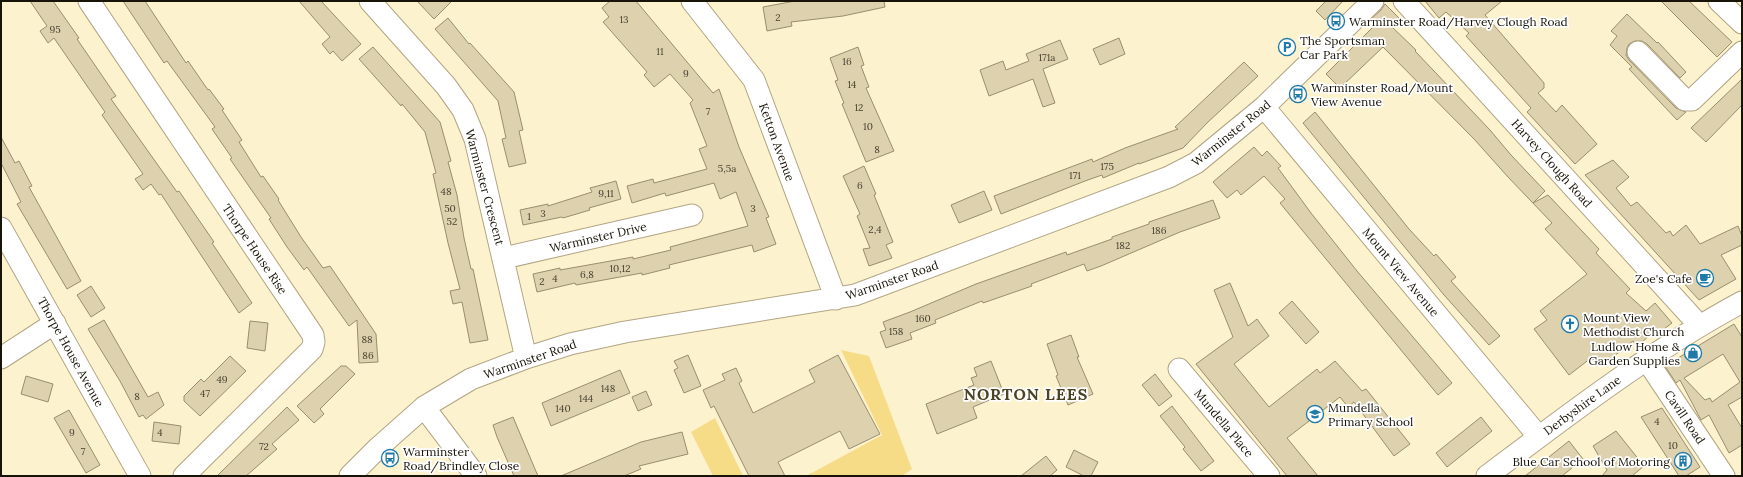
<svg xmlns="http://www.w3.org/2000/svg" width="1743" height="477" viewBox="0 0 1743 477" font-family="Lora,serif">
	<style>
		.green { fill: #f7dc88 }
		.building { fill: #ddd1ae; stroke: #998e6d; fill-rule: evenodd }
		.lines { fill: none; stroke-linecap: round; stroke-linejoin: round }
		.minor-casing { stroke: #b1a584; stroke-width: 23 }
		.minor { stroke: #fff; stroke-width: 21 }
		.labels { text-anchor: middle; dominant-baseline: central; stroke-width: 3.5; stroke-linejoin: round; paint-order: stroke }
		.number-label { font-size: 10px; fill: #484231 }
		.poi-label { font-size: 12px; fill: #171307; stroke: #fff; text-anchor: start }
		.street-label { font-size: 12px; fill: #171307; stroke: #fff }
		.district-label { font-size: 16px; font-weight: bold; letter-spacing: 1px; fill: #4c4224; stroke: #fff }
	</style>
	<rect width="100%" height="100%" fill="#fdf2ce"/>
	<path class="green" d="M841 350 869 356 912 469 902 476H806L882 435Z
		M715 418 743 476H713L691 432Z"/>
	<path class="building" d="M30 1H53L79 38 77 39 116 96 111 99 177 192 179 191 214 242 212 243 252 303 239 313 161 194 159 195 151 184 143 190 135 179 143 174 102 115 105 112 54 38 48 43 40 31 47 26Z
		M123 1H145L186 63 188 61 208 90 209 89 224 109 222 110 242 140 239 142 261 177 263 176 279 199 278 200 301 237 323 268 330 266 376 334 378 362 359 363 357 320 349 326 307 267 304 270 287 247 269 219 271 218 230 159 232 158 212 129 215 127 167 61 164 63Z
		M299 1H321L361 44 342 61 333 51 330 54 322 44 330 37Z
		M417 1H452L434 19Z
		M610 1H636L713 93 719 89 739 147 769 217 766 218 776 244 754 252 752 245 669 265 670 268 642 275V273L576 285 575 283 537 292 533 274 560 268V270L633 257V259L671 250 670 247 748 226 736 192 720 199 714 183 666 196 665 193 632 203 627 186 653 179 654 183 707 169 699 149 707 146 690 103 693 100 670 74 654 87 644 75 647 72 603 22 609 17 602 8Z
		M795 1H884L885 7 843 16 791 22 792 26 767 31 763 7Z
		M1326 1H1343L1325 20 1316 11Z
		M1425 1H1502L1485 15 1544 83V88L1538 93 1556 112 1562 105 1597 144 1575 164 1527 112 1531 108 1466 36 1469 33 1446 12 1439 18Z
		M1661 1H1689L1732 42 1717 57Z
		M1385 4 1400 19 1392 27 1416 50 1415 51 1490 130 1511 155 1545 191 1533 203 1548 195 1599 249 1596 253 1630 289 1626 293 1646 311 1655 303 1672 323 1656 335 1653 332 1637 347 1633 341 1603 365 1597 357 1593 360 1591 358 1569 375 1534 329 1547 320 1540 311 1587 274 1545 229 1552 223 1508 177 1474 139 1383 47 1340 88 1326 74 1376 24 1371 19 1381 10Z
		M1627 14 1657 43 1658 42 1686 72 1680 78 1647 44 1642 41H1635L1629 44 1627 48 1626 55 1629 60 1676 108 1686 112 1677 120 1629 69 1632 67 1610 45 1617 36 1611 31Z
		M448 18 469 44 470 43 514 92 523 130 519 131 526 163 509 167 502 139 506 138 498 101 435 29Z
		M1119 38 1125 54 1100 65 1093 49Z
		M1060 40 1068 59 1043 69 1055 103 1043 107 1033 79 989 96 980 70 1003 61 1006 70 1029 61 1026 54Z
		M373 47 440 122 451 161 448 162 457 195 464 238 471 269H473L488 340 470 343 462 302 453 304 450 291 460 289 448 243 433 174 436 173 425 132 402 104 401 106 359 59Z
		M858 47 864 65 861 66 869 87 866 88 894 151 866 162 842 104 844 103 835 81 838 80 830 58Z
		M1244 62 1258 76 1208 122 1183 148 1139 164V163L1103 178 1102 175 1085 181 1001 214 994 196 1092 159 1093 162 1125 148 1178 129 1175 127Z
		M1742 79V105L1706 142 1691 128Z
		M1315 112 1409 229 1434 256 1436 254 1456 277 1451 281 1500 336 1489 345 1444 295 1303 123Z
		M1 137 15 163 19 161 32 186 29 187 81 281 67 289 17 204 21 202 1 163Z
		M1254 147 1262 156 1267 151 1281 166 1278 168 1311 213 1357 271 1452 383 1438 395 1298 225 1280 203 1285 199 1264 176 1241 195 1237 190 1227 198 1213 182Z
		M1613 160 1629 177 1616 188 1631 206 1637 202 1666 233 1670 231 1673 236 1686 225 1700 244 1738 226 1742 236V245L1721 255 1736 279 1699 300 1585 175Z
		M864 166 876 194 874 195 893 242 886 245 892 258 869 266 863 249 870 248 857 216 860 214 843 176Z
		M616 181 621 199 589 208 590 210 563 218 562 217 523 225 520 210 548 204V206L592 192 590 188Z
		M984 191 992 210 959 223 951 205Z
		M1213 200 1220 218 1180 232 1101 266 1087 271 1084 264 1031 284 1032 286 983 303 982 301 935 320 936 323 910 333 912 339 886 348 880 332 886 330 883 322 910 312 976 284 1066 252 1067 255 1112 239V237L1149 224V222Z
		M1230 283 1248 326 1257 319 1269 336 1234 364 1269 407 1317 369 1320 373 1335 361 1362 391 1366 389 1410 444 1394 456 1354 402 1348 407 1340 397 1287 438 1318 476H1287L1196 364 1233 337 1214 290Z
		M91 286 105 308 91 317 77 295Z
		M1292 301 1319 332 1306 344 1279 313Z
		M104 320 148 397 158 392 164 405 146 419 143 415 139 417 120 381 88 329Z
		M250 321 268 323 265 351 247 348Z
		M1734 324 1742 337V397L1728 405 1742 428V445L1729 453 1709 415 1701 420 1680 380 1676 383 1665 366ZM1723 354 1740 382 1712 402 1710 398 1705 400 1684 378Z
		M1071 335 1079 357H1077L1093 394 1068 405 1056 376 1058 375 1047 344Z
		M688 355 701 386 684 393 674 370 678 368 674 361Z
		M838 355 880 434 849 449 840 431 778 462 785 476H749L714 406 711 408 703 390 725 380 722 374 736 368 742 381 739 383 753 413 815 382 809 370Z
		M230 356 246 371 200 416 184 401V396L201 379 204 382Z
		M991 361 1004 394 973 407 977 418 937 434 926 404 974 385 971 378 977 376 974 368Z
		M341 366H346L355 374 320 409 324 414 314 423 297 406Z
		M620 370 630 393 551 426 542 403Z
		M1155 374 1172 396 1159 406 1142 385Z
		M26 376 53 384 48 402 21 394Z
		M646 391 652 405 638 411 632 397Z
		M1172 406 1214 461 1201 471 1183 449 1185 447 1160 416Z
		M287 407 299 420 272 444 277 449 246 476H217Z
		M1662 408 1700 467 1686 476H1679L1641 417Z
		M69 410 100 465 86 473 54 418Z
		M513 417 532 462 538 476H514L497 437 493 425Z
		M1481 417 1492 431 1447 467 1436 453Z
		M154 422 181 426 179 444 152 441Z
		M1616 431 1644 466 1632 476H1602L1607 470 1593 446Z
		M682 432 688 454 639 466 641 469 624 476H561L641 442Z
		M1569 441 1583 459 1562 476H1525Z
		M1074 450 1098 462 1091 476H1084L1066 467Z
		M1046 456 1057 470 1050 476H1021Z"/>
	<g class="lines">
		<g class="minor-casing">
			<path id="minor" d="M89 1 313 335 314 342 312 349 184 476
				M370 1 446 86 463 110 475 139 526 358
				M692 1 754 80 836 299
				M1404 1 1699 325
				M1719 1 1742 23
				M1638 52 1685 100H1692L1742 52
				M1264 107 1539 437
				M1 228 140 476
				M504 258 692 215
				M1 358 55 323
				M1646 359 1724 476
				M1179 369 1269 476
				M424 407 476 476
				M350 476 379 447 424 407 471 379 526 358 570 344 625 332 855 295 1169 177 1196 163 1264 107 1373 1
				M1487 476C1569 414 1651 351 1742 302"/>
		</g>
		<use href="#minor" class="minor"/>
	</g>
	<defs>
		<g id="bus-ring" transform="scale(0.9)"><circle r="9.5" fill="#fff" stroke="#207aa8" stroke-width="1.5"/><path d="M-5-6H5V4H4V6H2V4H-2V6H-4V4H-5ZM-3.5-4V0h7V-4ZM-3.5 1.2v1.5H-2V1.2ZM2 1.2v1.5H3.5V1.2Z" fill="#207aa8"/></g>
		<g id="parking-ring" transform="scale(0.9)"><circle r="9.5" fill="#fff" stroke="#207aa8" stroke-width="1.5"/><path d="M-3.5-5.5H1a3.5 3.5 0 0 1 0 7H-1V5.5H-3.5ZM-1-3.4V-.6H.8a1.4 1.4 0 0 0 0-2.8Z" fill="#207aa8"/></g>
		<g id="cafe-ring" transform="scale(0.9)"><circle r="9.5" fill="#fff" stroke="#207aa8" stroke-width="1.5"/><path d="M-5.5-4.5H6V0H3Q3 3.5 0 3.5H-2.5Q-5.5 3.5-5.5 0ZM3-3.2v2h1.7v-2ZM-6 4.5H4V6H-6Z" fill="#207aa8"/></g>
		<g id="church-ring" transform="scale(0.9)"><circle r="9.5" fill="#fff" stroke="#207aa8" stroke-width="1.5"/><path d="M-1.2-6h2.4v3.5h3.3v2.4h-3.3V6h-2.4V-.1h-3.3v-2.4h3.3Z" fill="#207aa8"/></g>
		<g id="shop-ring" transform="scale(0.9)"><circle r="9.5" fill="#fff" stroke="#207aa8" stroke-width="1.5"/><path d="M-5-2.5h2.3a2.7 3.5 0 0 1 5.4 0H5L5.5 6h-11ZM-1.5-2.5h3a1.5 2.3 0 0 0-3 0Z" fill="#207aa8"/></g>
		<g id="school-ring" transform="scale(0.9)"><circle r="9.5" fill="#fff" stroke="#207aa8" stroke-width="1.5"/><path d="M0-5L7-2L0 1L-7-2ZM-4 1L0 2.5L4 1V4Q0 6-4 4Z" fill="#207aa8"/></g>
		<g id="building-ring" transform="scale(0.9)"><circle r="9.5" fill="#fff" stroke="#207aa8" stroke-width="1.5"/><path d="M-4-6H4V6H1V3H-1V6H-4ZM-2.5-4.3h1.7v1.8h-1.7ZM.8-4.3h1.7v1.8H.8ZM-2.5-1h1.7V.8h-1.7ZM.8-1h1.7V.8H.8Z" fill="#207aa8"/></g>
	</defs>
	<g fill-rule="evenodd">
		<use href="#bus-ring" x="1336" y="21"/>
		<use href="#parking-ring" x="1287" y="47"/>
		<use href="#bus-ring" x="1298" y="94"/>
		<use href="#cafe-ring" x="1705" y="278"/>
		<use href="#church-ring" x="1570" y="324"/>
		<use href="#shop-ring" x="1693" y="353"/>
		<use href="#school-ring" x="1315" y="414"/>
		<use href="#bus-ring" x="390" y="458"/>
		<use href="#building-ring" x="1683" y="461"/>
	</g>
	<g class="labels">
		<g class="number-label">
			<text x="778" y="17">2</text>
			<text x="624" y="19">13</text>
			<text x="55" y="29">95</text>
			<text x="660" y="51">11</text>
			<text x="1047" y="57">171a</text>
			<text x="847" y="61">16</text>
			<text x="686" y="73">9</text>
			<text x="852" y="84">14</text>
			<text x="859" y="107">12</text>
			<text x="708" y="111">7</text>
			<text x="868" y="126">10</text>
			<text x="877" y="149">8</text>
			<text x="1107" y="166">175</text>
			<text x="727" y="168">5,5a</text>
			<text x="1075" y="175">171</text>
			<text x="860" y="185">6</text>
			<text x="446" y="191">48</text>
			<text x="606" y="193">9,11</text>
			<text x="450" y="208">50</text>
			<text x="753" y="208">3</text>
			<text x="543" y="213">3</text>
			<text x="529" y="216">1</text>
			<text x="452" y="221">52</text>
			<text x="875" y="229">2,4</text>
			<text x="1159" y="230">186</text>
			<text x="1123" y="245">182</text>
			<text x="620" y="268">10,12</text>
			<text x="587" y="274">6,8</text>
			<text x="555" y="278">4</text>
			<text x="542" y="281">2</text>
			<text x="923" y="318">160</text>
			<text x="896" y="331">158</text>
			<text x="367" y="339">88</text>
			<text x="368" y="355">86</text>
			<text x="222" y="379">49</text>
			<text x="608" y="388">148</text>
			<text x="205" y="393">47</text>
			<text x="137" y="396">8</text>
			<text x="586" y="398">144</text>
			<text x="563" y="408">140</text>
			<text x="1657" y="421">4</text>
			<text x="72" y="432">9</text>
			<text x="160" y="432">4</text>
			<text x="1673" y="445">10</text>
			<text x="264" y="446">72</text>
			<text x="83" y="451">7</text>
		</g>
		<g class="poi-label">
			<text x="1349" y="21">Warminster Road/Harvey Clough Road</text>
			<text x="1300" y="40">The Sportsman<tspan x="1300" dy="14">Car Park</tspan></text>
			<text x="1311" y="87">Warminster Road/Mount<tspan x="1311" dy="14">View Avenue</tspan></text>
			<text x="1692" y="278" text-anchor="end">Zoe's Cafe</text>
			<text x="1583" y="317">Mount View<tspan x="1583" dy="14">Methodist Church</tspan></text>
			<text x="1680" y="346" text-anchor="end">Ludlow Home &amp;<tspan x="1680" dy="14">Garden Supplies</tspan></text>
			<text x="1328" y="407">Mundella<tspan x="1328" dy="14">Primary School</tspan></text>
			<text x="403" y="451">Warminster<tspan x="403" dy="14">Road/Brindley Close</tspan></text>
			<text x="1670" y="461" text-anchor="end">Blue Car School of Motoring</text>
		</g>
		<g class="street-label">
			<text transform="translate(1231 133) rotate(-39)">Warminster Road</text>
			<text transform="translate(777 142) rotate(70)">Ketton Avenue</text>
			<text transform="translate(1552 163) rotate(48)">Harvey Clough Road</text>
			<text transform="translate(485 187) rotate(75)">Warminster Crescent</text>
			<text transform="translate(598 237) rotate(-13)">Warminster Drive</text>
			<text transform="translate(255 249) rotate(56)">Thorpe House Rise</text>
			<text transform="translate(1401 272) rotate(50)">Mount View Avenue</text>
			<text transform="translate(892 280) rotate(-19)">Warminster Road</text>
			<text transform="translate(71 352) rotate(61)">Thorpe House Avenue</text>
			<text transform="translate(530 359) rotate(-19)">Warminster Road</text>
			<text transform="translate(1582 405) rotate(-36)">Derbyshire Lane</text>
			<text transform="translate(1685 417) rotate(56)">Cavill Road</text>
			<text transform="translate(1224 423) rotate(50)">Mundella Place</text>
		</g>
		<g class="district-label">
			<text x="1026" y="394">NORTON LEES</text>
		</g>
	</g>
	<rect width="1743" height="477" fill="none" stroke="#171307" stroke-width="4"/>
</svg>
